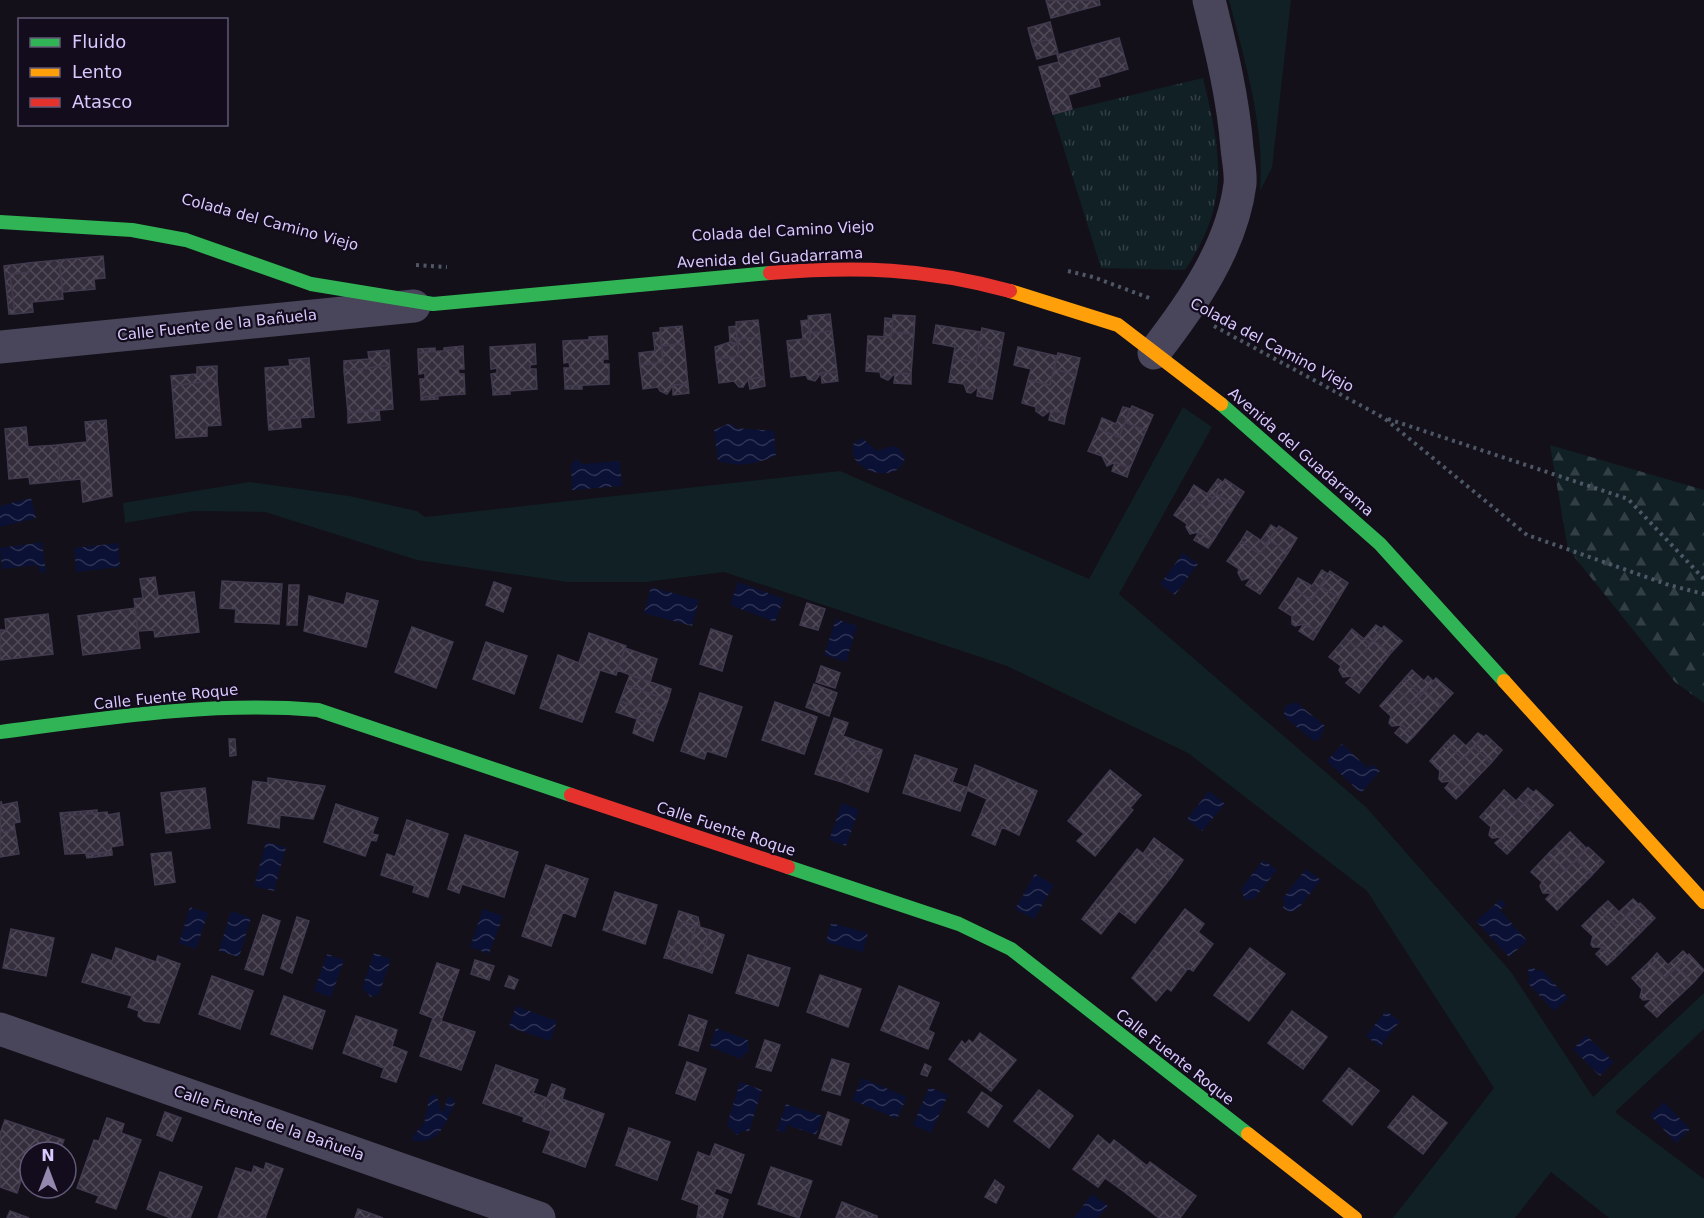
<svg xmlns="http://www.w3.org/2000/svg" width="1704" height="1218" viewBox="0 0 1704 1218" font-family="'DejaVu Sans',sans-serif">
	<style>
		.green { fill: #102024 }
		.forest { fill: url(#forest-firs) }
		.park { fill: url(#park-tufts) }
		.water { fill: url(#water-waves) }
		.building { fill: url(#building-cross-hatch); stroke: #413a4e; stroke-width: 1.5 }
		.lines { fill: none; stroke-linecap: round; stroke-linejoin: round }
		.path { stroke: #4e5766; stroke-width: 4; stroke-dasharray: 3 4.5; stroke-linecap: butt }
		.street { stroke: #49455a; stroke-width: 33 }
		.fast { stroke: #30b455; stroke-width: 14 }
		.slow { stroke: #ff9f0a; stroke-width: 14 }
		.jam { stroke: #e5322d; stroke-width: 14 }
		.labels { text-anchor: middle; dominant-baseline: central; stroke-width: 4.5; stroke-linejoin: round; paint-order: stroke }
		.street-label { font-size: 15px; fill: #dac9fe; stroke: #120c1d }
	</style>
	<defs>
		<pattern id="forest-firs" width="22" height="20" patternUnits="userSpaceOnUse" patternTransform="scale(1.5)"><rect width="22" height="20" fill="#102024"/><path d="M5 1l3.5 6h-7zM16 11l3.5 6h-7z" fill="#323f45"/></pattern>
		<pattern id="park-tufts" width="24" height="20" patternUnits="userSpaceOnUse" patternTransform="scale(1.5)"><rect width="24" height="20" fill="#102024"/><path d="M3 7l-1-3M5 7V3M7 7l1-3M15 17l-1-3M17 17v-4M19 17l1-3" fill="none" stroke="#323f45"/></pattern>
		<pattern id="water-waves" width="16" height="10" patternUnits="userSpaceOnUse" patternTransform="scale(1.5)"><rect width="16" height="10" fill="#0b1135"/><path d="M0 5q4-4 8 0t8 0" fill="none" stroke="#2e3253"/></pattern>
		<pattern id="building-cross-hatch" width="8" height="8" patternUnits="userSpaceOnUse" patternTransform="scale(1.5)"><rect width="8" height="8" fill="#332d3c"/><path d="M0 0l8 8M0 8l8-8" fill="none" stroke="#504a59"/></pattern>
	</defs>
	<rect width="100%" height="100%" fill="#131019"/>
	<path class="green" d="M1229 0H1291L1272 168 1260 191C1265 125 1245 63 1229 0Z
		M1183 407 1212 427 1119 594 1366 807 1511 972 1593 1097 1704 993V1029L1615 1112 1704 1179V1218H1609L1551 1172 1515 1218H1393L1494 1088 1367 891 1188 753 1007 666 724 572 646 582H567L417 560 265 512 194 511 125 523 123 503 250 482 349 496 417 511 425 517 840 471 1089 579Z"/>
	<path class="forest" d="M1550 445 1704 490V703L1675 682 1568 549Z"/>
	<path class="park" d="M1203 78C1221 153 1231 202 1185 270L1101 268 1053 114Z"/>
	<path class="water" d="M730 423 736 428 774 431 776 455C757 465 739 467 718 461L714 430Z
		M862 438 877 451 892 446 899 448 905 457C900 488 842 470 854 443Z
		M576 459 583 464 620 461 622 486 572 490 571 464Z
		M31 498 36 518 0 527V506Z
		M42 542 46 572 40 573 38 565 2 569 0 548Z
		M118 543 120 567 76 572 74 548Z
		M1183 553 1198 564 1175 595 1160 584Z
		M738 582 784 599 775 622 730 605Z
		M651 587 699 600 692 626 644 613Z
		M836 619 857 626 846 662 824 655Z
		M1296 702 1325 726 1320 739 1313 741 1284 716 1285 706Z
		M1342 744 1368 768 1372 764 1380 771 1361 793 1327 761Z
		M1209 791 1225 804 1202 831 1187 819Z
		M842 803 859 810 846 846 829 840Z
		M266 842 286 847 274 891 254 886Z
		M1263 860 1277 870 1254 899 1245 900 1241 889Z
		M1306 869 1321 880 1297 910 1289 912 1283 908 1285 900 1282 899Z
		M1035 874 1054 885 1034 919 1015 909Z
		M1501 899 1506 905 1500 910 1527 941 1509 957 1476 921Z
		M190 907 208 913 196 949 179 943Z
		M483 909 503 916 489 954 470 947Z
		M231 911 251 918 239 957 219 951Z
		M831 923 868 933 863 952 826 942Z
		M374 953 391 959 379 994 371 997 362 988Z
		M327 954 344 960 331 997 314 991Z
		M1532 967 1538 971 1541 969 1568 998 1554 1011 1527 982 1530 979 1527 971Z
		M516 1006 557 1021 550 1041 509 1027Z
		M1386 1011 1400 1021 1380 1047 1366 1036Z
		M716 1028 748 1040 749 1052 743 1055 741 1059 710 1047Z
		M1586 1035 1614 1062 1600 1076 1573 1049Z
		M862 1078 907 1097 897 1119 852 1100Z
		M740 1082 762 1090 749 1132 745 1130 737 1135 727 1125Z
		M929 1087 948 1095 931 1133 913 1125Z
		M433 1094 437 1096 441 1112 444 1111 447 1098 452 1097 455 1103C445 1123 440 1145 413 1141L412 1137 424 1123 430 1096Z
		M1664 1102 1690 1129 1676 1143 1650 1115Z
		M786 1104 823 1116 816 1135 787 1125 785 1133 777 1130Z
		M1092 1194 1108 1206 1098 1218H1074Z"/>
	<path class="building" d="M1046 0H1099L1100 5 1051 18Z
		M1050 22 1054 38 1032 44 1028 28Z
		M1054 38 1058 53 1037 59 1032 44Z
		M1119 38 1128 69 1098 78 1100 86 1068 95 1072 109 1053 114 1039 67 1059 62 1057 55Z
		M103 256 105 278 94 279 95 289 63 292 59 260Z
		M59 260 63 299 32 302 33 312 15 314 10 274 29 272 28 263Z
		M28 263 29 272 10 274 15 314H9L4 266Z
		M830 314 832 331 810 333 808 316Z
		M893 315 915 316 914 334 892 332Z
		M885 318 893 319 891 337H884Z
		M758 320 760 337 737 339 736 322Z
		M808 320 810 338 803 339 801 321Z
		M936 325 981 332 976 362 953 358 955 347 933 343Z
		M682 326 684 343 662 346 660 328Z
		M736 326 738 344 734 345 730 342 729 327Z
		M982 328 1004 333 1001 350 979 346Z
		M832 331 837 372 821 373 815 381 808 379 806 375 791 377 787 341 810 338V333Z
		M660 332 663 362 640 365 639 353 655 351 653 333Z
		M892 332 914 334 911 374 895 373 888 380 881 377 880 372 866 371 868 336 891 337Z
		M607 336V339L589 340V337Z
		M760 337 764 377 748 379 743 387H739L734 381 719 383 716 359 739 356 737 339Z
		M607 339 608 359H603V364H609V384L565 386 564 368H570L569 362 564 363 563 341Z
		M730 342 738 344 739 356 716 359 715 347Z
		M684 343 688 384 673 385 667 394 660 391 658 387 643 389 640 365 663 362 662 346Z
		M535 344 536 364 530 365V369H536L537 389 493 392 491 374 497 373V368L491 369 490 347Z
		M463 346V349L444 350V348Z
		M979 346 1001 350 994 390 978 387 971 393 967 392 964 384 949 382 953 358 976 362Z
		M1018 347 1057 356 1050 385 1028 380 1031 369 1014 365Z
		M435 348V351L418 353V349Z
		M463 349 464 369H458L459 374H464L465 394 421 397 420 379H425V373L419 374 418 353Z
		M389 350 390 365 344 371V361L369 359 368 352Z
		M1058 353 1080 358 1076 375 1054 369Z
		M309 358 314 417 268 420 265 368 290 366 289 360Z
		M390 365 393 409 348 413 344 371Z
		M217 366V380L172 386 171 376 197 374V367Z
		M1054 369 1076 375 1066 414 1051 410 1043 416 1036 411V407L1022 403 1028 380 1050 385Z
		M837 372 838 381 822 383 821 373Z
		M895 373 911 374V384L894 383Z
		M764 377 765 386 750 389 748 379Z
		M217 380 221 425 207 426V436L176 438 172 386Z
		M688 384 689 393 673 395V385Z
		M582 385V389H565V386Z
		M978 387 994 390 992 399 977 396Z
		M510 391V394L493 395V392Z
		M438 396V399L421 400V397Z
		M1132 406 1153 415 1146 431 1125 422Z
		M1123 407 1131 409 1119 437 1098 429 1102 418 1116 424Z
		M379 410 380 420 348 423V413Z
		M1051 410 1066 414 1064 424 1049 420Z
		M300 418 301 427 269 430 268 420Z
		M106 420 112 496 83 502 81 479 60 481 57 445 87 442 85 422Z
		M1125 422 1146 431 1130 468 1115 462 1107 466 1102 456 1088 451 1098 429 1119 437Z
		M26 427 28 447 57 445 60 481 30 484 29 477 9 479 5 429Z
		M1115 462 1130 468 1127 477 1112 471Z
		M1218 479 1224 483 1213 498 1207 494Z
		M1225 479 1244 492 1235 506 1216 494Z
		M1194 485 1213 498 1207 508 1188 495Z
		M1216 494 1235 506 1213 541 1199 532 1190 534 1186 527 1187 524 1174 515 1188 495 1207 508Z
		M1271 525 1277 529 1266 544 1261 540Z
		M1279 526 1297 538 1288 553 1269 540Z
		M1247 531 1266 544 1260 554 1241 541Z
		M1199 532 1213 541 1208 548 1194 540Z
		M1269 540 1288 553 1260 594 1246 585 1252 577 1242 580 1238 573 1239 569 1227 561 1241 541 1260 554Z
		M1322 570 1328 574 1312 600 1292 588 1298 578 1312 586Z
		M1330 571 1348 583 1339 598 1320 586Z
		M155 577 158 596 194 592 199 632 155 637 154 630 138 631 134 599 143 598 140 579Z
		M222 581 282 584 279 624 235 622 236 609 220 608Z
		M494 582 511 588 503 612 486 605Z
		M289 585H299L297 625H287Z
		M1320 586 1339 598 1318 632 1304 624 1295 626 1292 624V616L1279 608 1292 588 1312 600Z
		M347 593 378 601 366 647 304 631 309 596 344 605Z
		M807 603 825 609 818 630 800 625Z
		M135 608 140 648 83 655 78 616Z
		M48 614 53 654 0 660V630H6L5 619Z
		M1304 624 1318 632 1313 640 1299 631Z
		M1376 625 1382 629 1370 644 1364 639Z
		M1384 626 1402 641 1390 654 1373 640Z
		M412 627 453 642 436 688 395 672Z
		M711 629 732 636 722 671 700 664Z
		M1352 629 1370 644 1363 653 1345 638Z
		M589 633 626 646 616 675 600 670 582 722 540 708 558 655 579 663Z
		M1345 638 1363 653 1373 640 1390 654 1359 693 1346 683 1353 676 1343 677 1339 670 1341 666 1329 657Z
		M486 642 527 656 514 694 473 679Z
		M625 648 657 659 650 682 617 670Z
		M821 666 840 673 835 688 816 682Z
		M1412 670 1424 681 1428 676 1433 681 1421 695 1404 679Z
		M630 675 671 689 668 700 626 685Z
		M1436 678 1453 693 1441 706 1425 691Z
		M1404 679 1421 695 1413 704 1396 688Z
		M814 684 837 693 829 716 806 707Z
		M626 685 668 700 662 716 620 701Z
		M1396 688 1413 704 1425 691 1441 706 1414 736 1402 725 1392 726 1389 723 1391 716 1380 706Z
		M700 693 742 707 726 757 707 751 704 759 681 751Z
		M620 701 662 716 658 726 616 712Z
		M775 702 817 717 804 754 762 740Z
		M834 718 848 723 843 736 882 750 880 757 853 748 842 782 815 774Z
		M637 719 658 726 653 741 633 733Z
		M1402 725 1414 736 1407 743 1395 733Z
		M1478 733 1484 737 1463 759 1446 743 1454 735 1466 746Z
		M1486 735 1502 750 1491 763 1474 747Z
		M229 739H235L236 755 230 756Z
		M1446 743 1463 759 1474 747 1491 763 1463 792 1451 781 1442 782 1439 779 1440 771 1430 761Z
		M853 748 880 757 871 783 857 778 855 787 842 782Z
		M915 755 957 769 952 782 968 788 960 811 903 793Z
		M975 765 1037 791 1019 835 1002 827 995 845 972 835 987 799 967 790Z
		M1110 770 1141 795 1130 808 1133 810 1095 856 1077 841 1084 834 1068 821Z
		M268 778 325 786 313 819 280 815 279 828 248 823 253 781 268 783Z
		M857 778 871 783 868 792 855 787Z
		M1451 781 1463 792 1456 799 1445 788Z
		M205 788 210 828 166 833 161 793Z
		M1528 788 1534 793 1513 815 1496 799 1504 790 1516 801Z
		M1536 790 1553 805 1541 818 1525 802Z
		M1496 799 1513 815 1525 802 1541 818 1513 848 1502 837 1492 838 1489 835 1491 827 1480 817Z
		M1 801 2 805 17 802 20 822 14 823 15 830 0 832Z
		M336 804 378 818 372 834 378 835 376 841 371 840 365 856 324 842Z
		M97 810V813L64 816 67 854H65L60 813Z
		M107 812 108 815 119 813 123 845 111 847 112 852 67 854 64 816Z
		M407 820 448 834 428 897 413 892 415 886 381 875 387 854 395 857Z
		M15 830 19 854 0 857V832Z
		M1570 832 1586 848 1573 863 1556 846Z
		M465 835 518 852 504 897 462 884 459 893 448 889Z
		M1502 837 1513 848 1507 854 1495 843Z
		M1154 838 1183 860 1172 876 1143 854Z
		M1556 846 1573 863 1565 871 1548 854Z
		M1588 847 1604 862 1592 875 1576 859Z
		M1137 849 1172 876 1135 923 1119 911 1111 921 1092 906Z
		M112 852V855L87 858 86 855Z
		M171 852 175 882 155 885 151 854Z
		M1548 854 1565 871 1576 859 1592 875 1563 904 1552 893H1543L1540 886 1542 882 1531 872Z
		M546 865 588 879 575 917 563 912 551 946 522 936Z
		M615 892 657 905 645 944 603 930Z
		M1552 893 1563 904 1557 910 1546 899Z
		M1633 899 1638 904 1616 926 1599 909 1608 901 1619 912Z
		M1640 903 1655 918 1643 930 1627 915Z
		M1092 906 1111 921 1101 934 1082 919Z
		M1185 909 1204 924 1198 932 1213 944 1193 971 1188 968 1171 991 1167 988 1156 1001 1132 978Z
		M1599 909 1616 926 1627 915 1643 930 1614 959 1603 947H1593L1591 944 1593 936 1582 926Z
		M679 911 698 917 700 927 683 922 670 959 664 958Z
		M263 915 280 921 263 975 245 969Z
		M297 917 309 921 292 973 281 968Z
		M683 922 696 926 684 964 670 959Z
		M696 926 710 930 698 968 684 964Z
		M11 929 54 938 46 976 3 968Z
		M710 930 724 935 712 973 698 968Z
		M1603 947 1614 959 1607 965 1596 954Z
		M116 948 156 962 158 956 180 964 159 1023 144 1021 138 1016 139 1011 128 1007 132 996 82 982 92 954 112 961Z
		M1250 948 1285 974 1249 1021 1214 995Z
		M1683 951 1688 956 1665 978 1649 962 1657 953 1668 965Z
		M1689 954 1704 970 1693 983 1677 967Z
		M748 955 790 968 778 1006 736 993Z
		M475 960 494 966 489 980 471 974Z
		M1649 962 1665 978 1677 967 1693 983 1663 1011 1652 999 1643 1000 1640 997 1642 989 1632 978Z
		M437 963 459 970 441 1021 475 1032 461 1070 420 1056 433 1018 420 1013Z
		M820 975 861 989 848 1027 807 1012Z
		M212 976 253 991 240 1029 199 1014Z
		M509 976 518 980 514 989 505 986Z
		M899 986 939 1003 928 1030 934 1033 928 1049 881 1030Z
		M284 996 325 1011 312 1049 271 1034Z
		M1652 999 1663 1011 1657 1017 1645 1006Z
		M1292 1011 1327 1037 1303 1069 1268 1043Z
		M689 1015 707 1021 698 1051 679 1045Z
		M356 1016 397 1030 392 1046 407 1052 396 1082 381 1077 384 1068 343 1053Z
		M980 1033 1016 1060 991 1091 949 1059 962 1041 965 1045 969 1040 973 1043Z
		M765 1040 780 1045 771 1071 756 1067Z
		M832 1059 849 1064 840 1095 822 1090Z
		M687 1062 706 1069 695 1100 676 1093Z
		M925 1064 931 1067 927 1076 921 1074Z
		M496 1065 538 1080 533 1093 547 1098 537 1126 523 1121 524 1117 483 1103Z
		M1349 1068 1379 1091 1352 1125 1323 1101Z
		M552 1084 565 1089 562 1099 604 1114 585 1167 543 1152 551 1131 537 1126Z
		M1039 1090 1073 1116 1049 1148 1014 1121Z
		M982 1092 1002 1106 988 1127 968 1112Z
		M1413 1096 1447 1123 1423 1154 1388 1127Z
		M165 1112 181 1118 172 1141 157 1135Z
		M828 1112 849 1120 841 1145 819 1138Z
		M107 1118 124 1124 121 1133 141 1140 116 1209 96 1202 99 1196 77 1188 94 1140 99 1141Z
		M5 1120 64 1140 59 1152H30L17 1193 0 1187V1134Z
		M629 1128 670 1142 657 1180 616 1165Z
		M1098 1135 1110 1145 1114 1140 1147 1166 1126 1193 1105 1178 1098 1187 1073 1169Z
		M715 1144 744 1155 731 1193 716 1188 714 1194 728 1200 722 1218H697L699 1205 682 1199 698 1152 710 1157Z
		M1150 1162 1196 1196 1180 1218H1159L1126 1193Z
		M266 1163 283 1169 265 1218H218L236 1168 252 1173 254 1166 264 1170Z
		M771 1167 812 1181 799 1218 758 1204Z
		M160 1172 202 1187 190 1218H171L147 1209Z
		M995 1180 1004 1187 996 1203 985 1197Z
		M842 1202 877 1216V1218H836Z
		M358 1209 383 1218H355Z
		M10 1211 29 1218H7Z"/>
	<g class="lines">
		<path class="path" d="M416 265 447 267
			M1068 271 1093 277 1152 299
			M1214 326 1384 418 1527 535 1669 585 1704 594
			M1388 419 1628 499 1704 579"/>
		<path class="street" d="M0 347 414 306
			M1154 353C1192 304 1232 247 1240 184 1241 172 1238 159 1237 148 1233 97 1221 49 1209 0
			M0 1029 539 1218"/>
		<path class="fast" d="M0 222 132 230 186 240 311 284 433 304 770 273
			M1221 404 1380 544 1504 681
			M0 732C106 718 211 701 318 710L571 795
			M788 867 959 924 1011 949 1248 1134"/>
		<path class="slow" d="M1010 291 1118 325 1221 404
			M1504 681 1704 902
			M1248 1134 1355 1218"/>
		<path class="jam" d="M770 273C857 266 926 268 1010 291
			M571 795 788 867"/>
	</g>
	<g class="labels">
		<g class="street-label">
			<text transform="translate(270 222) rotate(15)">Colada del Camino Viejo</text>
			<text transform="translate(783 231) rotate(-3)">Colada del Camino Viejo</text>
			<text transform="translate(770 258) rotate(-3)">Avenida del Guadarrama</text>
			<text transform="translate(217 325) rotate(-6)">Calle Fuente de la Bañuela</text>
			<text transform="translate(1272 345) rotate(28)">Colada del Camino Viejo</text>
			<text transform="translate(1301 452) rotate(41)">Avenida del Guadarrama</text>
			<text transform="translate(166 697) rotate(-6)">Calle Fuente Roque</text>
			<text transform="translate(726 829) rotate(18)">Calle Fuente Roque</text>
			<text transform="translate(1175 1057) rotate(38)">Calle Fuente Roque</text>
			<text transform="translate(269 1123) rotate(19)">Calle Fuente de la Bañuela</text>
		</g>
	</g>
	<rect x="18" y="18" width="210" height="108" fill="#120c1d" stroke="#625877" stroke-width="1.5"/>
	<rect x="30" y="38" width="30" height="9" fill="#30b455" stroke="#625877" stroke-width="1.5"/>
	<text x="72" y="48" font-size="18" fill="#dac9fe">Fluido</text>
	<rect x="30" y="68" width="30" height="9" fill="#ff9f0a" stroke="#625877" stroke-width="1.5"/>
	<text x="72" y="78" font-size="18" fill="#dac9fe">Lento</text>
	<rect x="30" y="98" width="30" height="9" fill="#e5322d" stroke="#625877" stroke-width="1.5"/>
	<text x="72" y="108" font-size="18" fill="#dac9fe">Atasco</text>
	<g transform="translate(48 1170)"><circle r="28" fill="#120c1d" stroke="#625877" stroke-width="1.5"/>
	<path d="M0-4.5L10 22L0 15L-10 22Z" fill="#9488ae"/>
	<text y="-9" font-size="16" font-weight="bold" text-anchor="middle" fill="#dac9fe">N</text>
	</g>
</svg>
